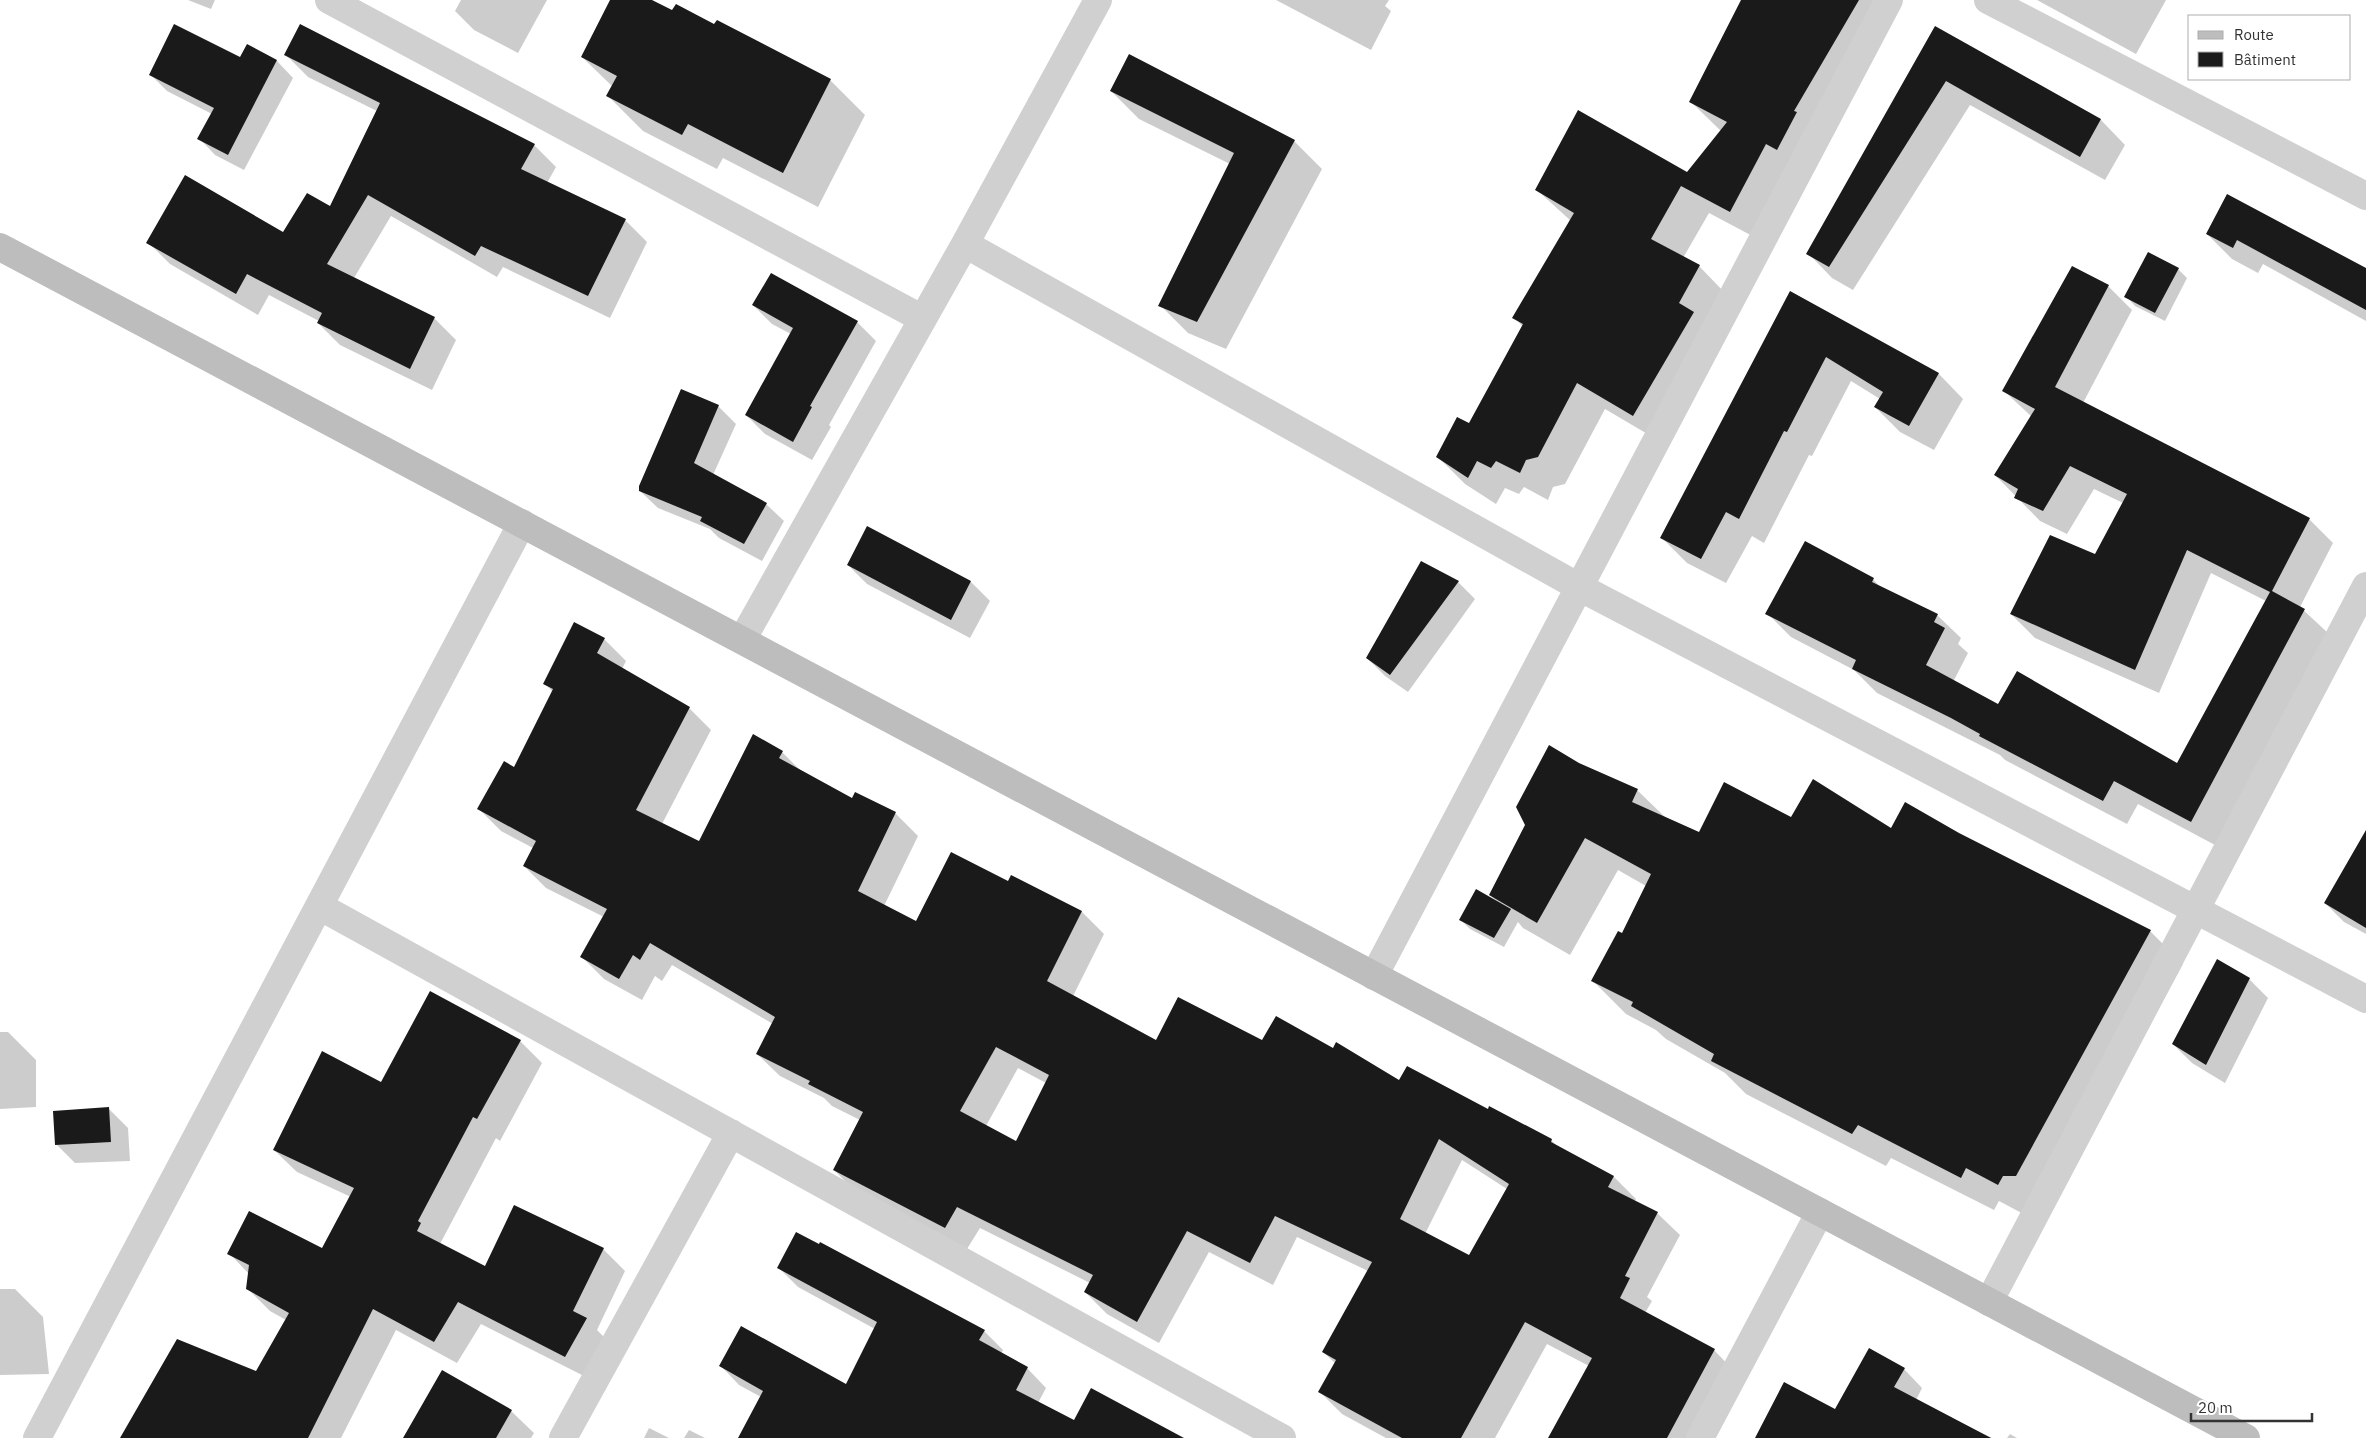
<svg xmlns="http://www.w3.org/2000/svg" width="2366" height="1438" viewBox="0 0 2366 1438" font-family="'IBM Plex Sans',sans-serif">
	<style>
		.shadow { fill: #0003; fill-rule: evenodd }
		.building { fill: #1a1a1a; fill-rule: evenodd }
		.lines { fill: none; stroke-linecap: round; stroke-linejoin: round }
		.minor { stroke: #d0d0d0; stroke-width: 28 }
		.secondary { stroke: #bdbdbd; stroke-width: 28 }
	</style>
	<rect width="100%" height="100%" fill="#fff"/>
	<path class="shadow" d="M188 0H215L211 9Z
		M461 0H547L518 53 474 30 455 11Z
		M611 0H647L672 12 715 25 830 80 865 115 818 207 723 158 717 169 643 131 608 96 613 87 582 57Z
		M1276 0H1389L1385 6 1391 11 1371 50Z
		M1742 0H1877L1758 239 1709 213 1683 258 1699 266 1726 294 1661 442 1605 409 1565 484 1553 487 1548 500 1524 487 1519 494 1505 488 1496 504 1465 484 1438 457 1470 425 1523 327 1514 317 1571 221 1537 190 1687 173 1721 131 1690 101Z
		M2037 0H2166L2136 54Z
		M1936 28 2101 120 2125 145 2105 180 1970 105 1853 290 1832 278 1808 253Z
		M248 46 277 61 293 78 244 170 215 155 199 138 212 114 167 91 150 74 241 59Z
		M286 55 534 145 556 167 547 183 625 220 647 242 610 318 503 267 497 277 391 216 354 278 434 318 456 340 432 390 340 345 318 323 319 321 269 295 258 315 170 264 148 242 284 234 330 208 377 111 308 77Z
		M1111 91 1294 141 1322 169 1226 349 1188 333 1160 305 1230 164 1139 119Z
		M2228 196 2366 271V321L2263 264 2258 273 2232 259 2207 234Z
		M2178 269 2187 278 2165 321 2135 306 2126 296Z
		M2108 286 2132 310 2083 403 2309 519 2333 543 2300 607 2328 633 2215 845 2138 804 2127 824 2005 760 2000 755 1877 693 1854 670 1791 637 1767 613 1873 579 1881 588 1937 615 1961 638 1958 644 1968 653 1953 682 1998 706 2178 765 2266 601 2211 573 2159 693 2035 638 2011 614 2096 556 2123 503 2094 489 2067 534 2040 521 1995 475 2032 417 2004 391Z
		M1791 292 1939 374 1963 399 1934 450 1900 432 1875 407 1880 399 1851 381 1812 456 1809 455 1764 543 1752 536 1726 583 1687 563 1662 538Z
		M753 305 857 322 876 341 829 425 831 427 812 460 765 434 746 415 791 334 772 324Z
		M718 406 736 424 713 475 766 504 784 521 762 561 719 538 710 529 658 508 640 491Z
		M848 565 971 582 990 601 970 638 867 584Z
		M1458 582 1475 599 1408 692 1385 676 1367 658Z
		M604 639 626 661 622 669 689 708 711 730 662 824 699 843 782 752 803 773 853 800 855 794 896 814 918 836 884 906 916 923 1009 883 1012 876 1082 912 1104 934 1073 996 1156 1042H1263L1333 1049 1399 1082 1488 1111 1551 1140 1559 1148 1614 1177 1636 1199 1634 1202 1657 1213 1680 1235 1647 1297 1652 1301 1645 1313 1714 1350 1736 1373 1694 1438H1549L1589 1366 1547 1344 1495 1438H1386L1342 1414 1320 1392 1336 1364 1323 1352 1368 1271 1297 1237 1273 1285 1209 1252 1159 1343 1107 1314 1085 1292 1090 1283 980 1228 967 1249 856 1192 834 1170 860 1120 832 1106 824 1098 780 1076 757 1054 773 1024 672 965 662 981 655 976 642 1000 604 979 582 957 604 917 546 888 524 866 533 848 501 831 479 809 515 768 553 692 544 683ZM1018 1068 1046 1083 1016 1143 986 1126ZM1462 1160 1507 1189 1470 1257 1425 1234Z
		M1579 764 1637 790 1666 818 1700 833 1791 818 1892 830 1958 834 2150 931 2183 964 2049 1209 2031 1218 1999 1201 1994 1210 1891 1158 1886 1166 1746 1094 1725 1073 1666 1039 1656 1030 1626 1014 1593 981 1623 935 1646 886 1618 870 1570 955 1523 928 1518 922 1504 947 1470 929 1461 920 1496 901 1490 895Z
		M2366 842V934L2344 922 2325 903Z
		M2249 979 2268 998 2225 1083 2192 1063 2173 1044Z
		M0 1032H8L36 1060V1107L0 1109Z
		M520 1041 542 1063 500 1141 496 1138 440 1244 485 1268 603 1249 625 1271 597 1330 609 1342 588 1378 481 1324 457 1363 396 1330 341 1438H132L257 1372 286 1320 270 1311 247 1288 249 1274 229 1253 323 1250 351 1197 297 1172 274 1150 381 1083Z
		M109 1109 128 1128 130 1161 75 1163 56 1144Z
		M779 1268 984 1331 1003 1350 1001 1354 1027 1368 1046 1388 1038 1403 1074 1422 1182 1438H739L761 1397 739 1385 720 1365 847 1386 875 1329 798 1287Z
		M0 1289H15L43 1317 49 1374 0 1375Z
		M1904 1369 1922 1388 1916 1400 1992 1438H1757L1836 1411Z
		M511 1411 534 1433 531 1438H405Z
		M649 1428 669 1438H644Z
		M689 1430 705 1438H684Z
		M2010 1434 2017 1438H2007Z"/>
	<path class="building" d="M610 0H652L672 10 676 4 714 24 717 20 831 79 783 173 688 124 682 135 606 96 617 76 581 57Z
		M1741 0H1859L1794 111 1797 112 1777 150 1766 144 1730 212 1681 186 1651 239 1700 265 1679 303 1694 312 1633 416 1577 383 1538 457 1526 460 1520 473 1496 461 1491 468 1477 461 1468 478 1436 457 1457 417 1469 423 1523 324 1512 318 1574 213 1535 190 1578 110 1687 172 1727 122 1689 102Z
		M174 24 240 57 247 44 277 60 228 155 197 139 214 108 149 75Z
		M300 24 535 144 521 169 626 219 588 296 481 246 475 256 368 195 327 264 435 317 410 369 317 323 322 313 247 274 236 294 146 243 185 175 283 232 307 193 330 206 380 103 284 55Z
		M1935 26 2101 119 2080 157 1946 81 1829 267 1806 254Z
		M1129 54 1295 140 1197 322 1158 306 1234 153 1110 91Z
		M2227 194 2366 268V310L2237 240 2233 248 2206 234Z
		M2148 252 2179 268 2155 313 2124 297Z
		M2072 266 2109 285 2055 387 2310 518 2272 591 2305 609 2191 822 2114 781 2103 801 1979 736 1980 734 1951 718 1852 669 1856 660 1765 614 1805 541 1874 578 1872 582 1938 614 1934 622 1945 628 1926 665 1998 704 2017 671 2177 763 2270 592 2187 550 2135 670 2010 614 2050 535 2095 554 2127 494 2070 466 2043 511 2014 498 2018 489 1994 475 2035 409 2002 391Z
		M771 273 858 321 810 406 812 407 793 442 745 415 793 328 752 305Z
		M1790 291 1939 373 1909 426 1874 407 1883 392 1826 357 1787 432 1784 431 1739 519 1726 512 1701 559 1660 538Z
		M681 389 719 405 694 463 767 503 744 544 700 521 702 517 639 491V486Z
		M867 526 971 581 951 620 847 565Z
		M1421 561 1459 581 1390 675 1366 658Z
		M574 622 605 638 597 653 690 707 636 810 699 841 753 734 783 751 779 758 852 798 855 792 896 812 858 891 916 921 951 852 1008 881 1011 875 1082 911 1047 981 1156 1040 1178 997 1262 1040 1276 1016 1333 1048 1336 1042 1399 1080 1407 1066 1488 1109 1489 1106 1552 1139 1551 1142 1614 1176 1608 1187 1658 1212 1625 1276 1630 1278 1620 1298 1715 1349 1667 1438H1548L1592 1358 1525 1322 1461 1438H1402L1318 1392 1336 1360 1322 1352 1372 1262 1275 1216 1250 1263 1187 1231 1137 1322 1084 1292 1093 1275 957 1207 945 1228 833 1170 863 1112 808 1084 810 1081 756 1054 775 1017 650 943 640 960 633 955 619 979 580 957 607 909 523 866 536 841 477 809 504 761 514 767 553 689 543 684ZM996 1047 1049 1075 1016 1141 960 1111ZM1439 1139 1509 1184 1469 1255 1400 1219Z
		M1549 745 1579 763 1638 789 1632 802 1699 832 1724 782 1791 817 1813 779 1891 828 1905 802 1959 833 2151 930 2016 1176H2003L1998 1185 1966 1168 1961 1178 1858 1125 1852 1134 1711 1061 1714 1054 1631 1006 1633 1002 1591 981 1618 931 1622 933 1651 874 1585 838 1537 923 1489 895 1525 825 1516 807Z
		M2366 830V928L2324 903Z
		M1476 889 1511 909 1494 938 1459 920Z
		M2217 959 2250 978 2206 1065 2172 1044Z
		M430 991 521 1040 477 1119 473 1117 418 1221 421 1223 417 1231 485 1266 514 1205 604 1248 573 1311 587 1318 565 1357 458 1302 434 1342 373 1309 308 1438H120L177 1339 256 1371 289 1313 246 1289 249 1265 227 1254 249 1211 322 1248 354 1188 273 1150 322 1051 381 1082Z
		M109 1107 111 1142 55 1145 53 1111Z
		M796 1232 819 1244 820 1242 985 1330 979 1340 1028 1367 1016 1390 1074 1420 1091 1388 1184 1438H738L763 1391 719 1366 741 1326 846 1384 877 1322 777 1268Z
		M1869 1348 1905 1368 1894 1387 1991 1438H1755L1784 1382 1835 1409Z
		M442 1370 512 1410 496 1438H403Z"/>
	<g class="lines">
		<path class="minor" d="M329 0 923 319
			M1988 0 2366 196
			M965 244 1579 587 2366 999
			M742 640 965 244 1098 0
			M319 906 1282 1438
			M1374 976 1889 0
			M1989 1302 2366 586
			M37 1438 522 523
			M563 1438 731 1133
			M1700 1438 1820 1212"/>
		<path class="secondary" d="M0 247 2246 1438"/>
	</g>
	<rect x="2188" y="15" width="162" height="65" fill="#ffffff" stroke="#adadad"/>
	<rect x="2198" y="31" width="25" height="8" fill="#bdbdbd" stroke="#adadad"/>
	<text x="2234" y="40" font-size="15" fill="#333333">Route</text>
	<rect x="2198" y="52" width="25" height="15" fill="#1a1a1a" stroke="#adadad"/>
	<text x="2234" y="65" font-size="15" fill="#333333">Bâtiment</text>
	<path d="M2191 1413v8h121v-8" fill="none" stroke="#333333" stroke-width="2.5"/>
	<text x="2198" y="1413" font-size="15" fill="#333333" stroke="#ffffff" stroke-width="4" paint-order="stroke">20 m</text>
</svg>
